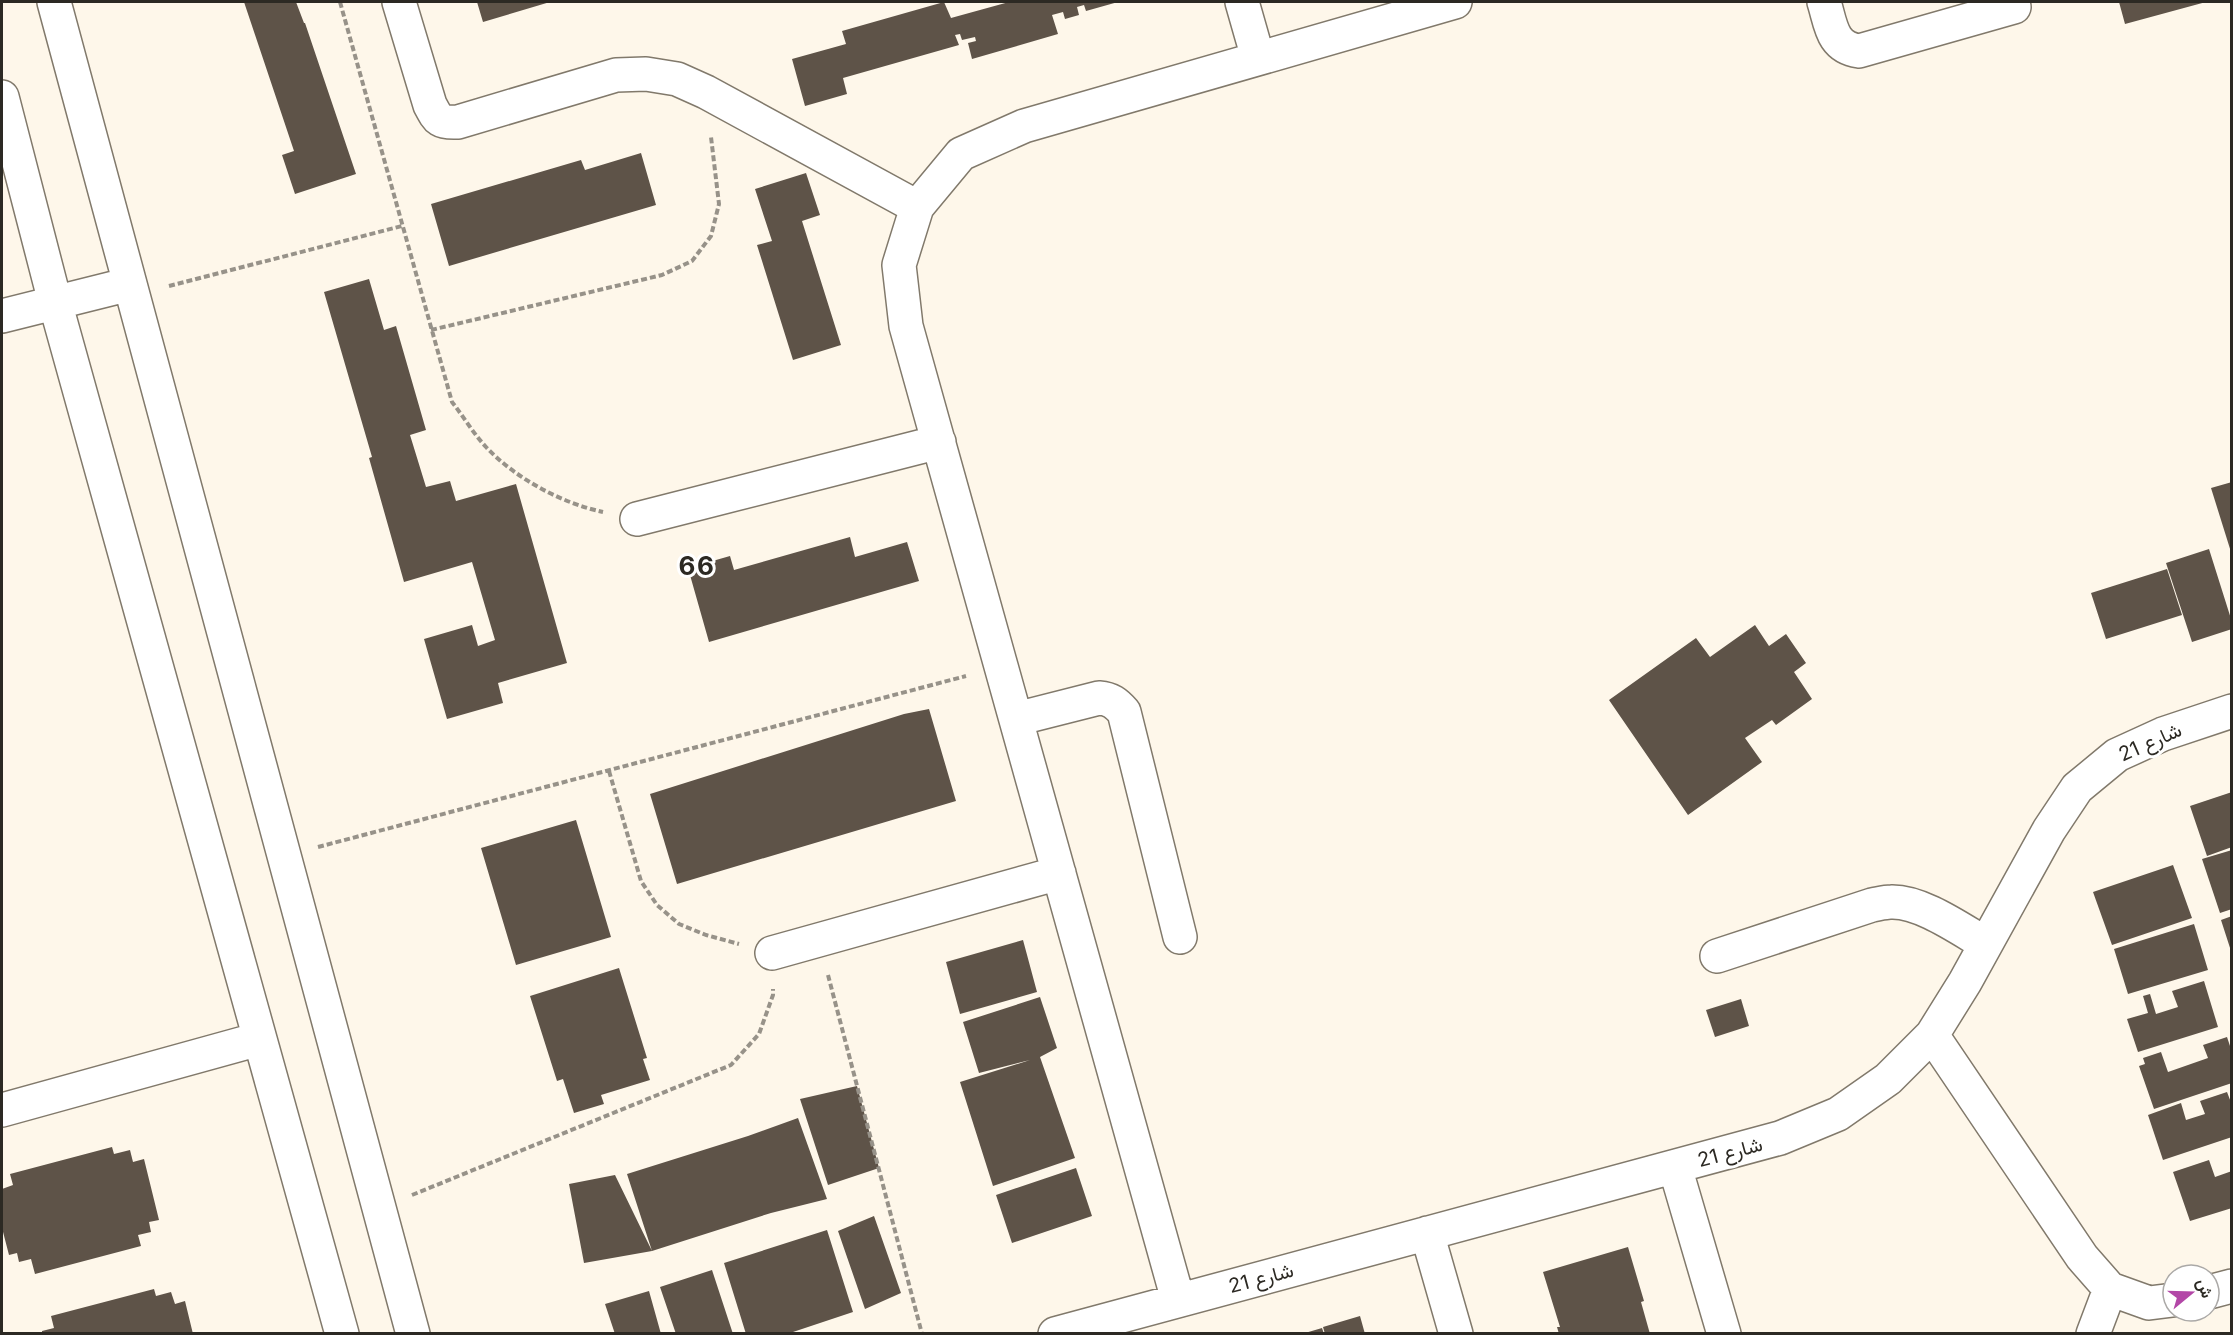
<svg xmlns="http://www.w3.org/2000/svg" width="2233" height="1335" viewBox="0 0 2233 1335" font-family="Inter,Vazirmatn,sans-serif">
	<style>
		.building { fill: #5e5348 }
		.lines { fill: none; stroke-linecap: round; stroke-linejoin: round }
		.minor-casing { stroke: #81796b; stroke-width: 36 }
		.path { stroke: #979289; stroke-width: 4; stroke-dasharray: 6 3; stroke-linecap: butt }
		.minor { stroke: #fff; stroke-width: 33 }
		.labels { text-anchor: middle; dominant-baseline: central; stroke-width: 6; stroke-linejoin: round; paint-order: stroke }
		.street-label { font-size: 20px; fill: #2c2923; stroke: #fff }
		.district-label { font-size: 26px; font-weight: bold; letter-spacing: 1.5px; fill: #2c2923; stroke: #fff }
	</style>
	<rect width="100%" height="100%" fill="#fef7ea"/>
	<path class="building" d="M244 2H296L304 23H305L356 174 295 194 282 155 294 151Z
		M477 2H550L483 22Z
		M944 2 951 18 1009 2H1118L1086 11 1084 5 1077 7 1079 15 1065 19 1063 12 1052 15 1058 34 972 59 968 43 976 41 975 37 962 40 960 34 955 35 959 45 843 78 847 94 805 106 792 59 846 44 842 31Z
		M2119 2H2206L2125 24Z
		M641 153 656 205 449 266 431 204 581 160 585 170Z
		M806 173 820 215 802 221 841 345 793 360 757 245 772 241 755 189Z
		M369 279 384 330 396 326 426 430 410 435 426 487 450 481 456 501 516 484 567 663 498 683 503 703 447 719 424 639 472 625 478 646 495 640 472 562 404 582 369 458 372 457 324 292Z
		M2232 482V552H2231L2211 488Z
		M850 537 855 557 907 542 919 581 709 642 688 568 730 556 734 570Z
		M2209 549 2232 622V629L2192 642 2166 563Z
		M2167 569 2182 615 2106 639 2091 593Z
		M1755 625 1769 646 1786 634 1806 663 1794 672 1812 699 1776 725 1772 720 1745 738 1762 762 1688 815 1609 700 1696 638 1710 657Z
		M929 709 956 801 677 884 650 794 904 714Z
		M2232 792V847L2207 856 2190 806Z
		M576 820 611 937 516 965 481 848Z
		M2232 850V909L2220 913 2202 859Z
		M2173 865 2192 918 2112 945 2093 892Z
		M2232 916V951H2231L2221 920Z
		M2194 924 2208 970 2128 994 2114 949Z
		M1023 940 1037 992 960 1014 946 962Z
		M619 968 647 1058 643 1059 650 1080 601 1095 604 1104 574 1113 563 1079 557 1081 530 996Z
		M2204 981 2218 1027 2138 1052 2127 1019 2148 1013 2143 996 2150 994 2156 1014 2178 1007 2172 991Z
		M1040 997 1057 1048 1040 1057 1075 1158 993 1186 960 1082 1030 1060 979 1073 963 1022Z
		M1741 999 1749 1026 1715 1037 1706 1010Z
		M2227 1037 2232 1052V1083L2154 1109 2139 1066 2145 1064 2143 1058 2161 1052 2168 1072 2208 1058 2203 1045Z
		M857 1086 879 1168 828 1185 800 1099Z
		M2227 1092 2232 1105V1137L2163 1160 2148 1115 2181 1103 2186 1120 2205 1114 2200 1101Z
		M798 1118 827 1199 771 1213 652 1251 627 1174 748 1136Z
		M112 1147 114 1154 130 1150 133 1162 144 1159 159 1220 149 1222 151 1232 138 1235 141 1246 35 1274 31 1259 19 1262 17 1253 9 1255 2 1228V1200H3L2 1189 13 1185 10 1174Z
		M2209 1160 2215 1177 2232 1171V1208L2190 1221 2173 1172Z
		M1076 1168 1092 1216 1012 1243 996 1195Z
		M615 1175 652 1251 584 1263 569 1184Z
		M874 1216 901 1293 865 1309 838 1231Z
		M827 1230 853 1312 787 1334H746L724 1263Z
		M1628 1247 1644 1301 1641 1302 1650 1334H1559L1557 1327H1560L1543 1272Z
		M712 1270 733 1334H676L660 1287Z
		M154 1289 156 1296 171 1292 175 1304 185 1301 193 1334H42V1331L54 1328 51 1316Z
		M649 1291 661 1334H615L605 1304Z
		M1360 1316 1365 1334H1325L1323 1327Z
		M1322 1328 1324 1334H1305V1333Z"/>
	<g class="lines">
		<g class="minor-casing">
			<path id="minor" d="M54 2 413 1334
				M399 2 430 105C438 120 439 123 458 122L616 75 646 74 677 79 706 92 917 207
				M1242 2 1258 58
				M1824 2C1831 24 1831 47 1859 51L2014 7
				M2 97 55 302 342 1334
				M2 316 130 284
				M637 519 939 442
				M1016 719 1099 698C1111 699 1116 703 1124 712L1180 937
				M772 953 1059 873
				M1717 956 1872 905C1878 904 1885 902 1891 902 1921 901 1960 929 1986 944
				M1932 1035 2082 1257 2110 1289 2149 1303 2173 1300
				M2 1110 259 1039
				M1675 1167 1724 1334
				M1427 1233 1456 1334
				M2209 1292 2232 1286
				M1178 1300 906 326 899 265 917 207 961 154 1024 126 1455 2
				M1055 1334 1780 1138 1838 1114 1888 1079 1932 1035 1965 982 2049 830 2077 788 2117 755 2163 734 2232 711
				M2093 1334 2110 1289"/>
		</g>
		<path class="path" d="M340 2 452 402C463 416 473 433 486 447 515 478 561 503 603 512
			M169 286 402 226
			M431 330 662 275 692 261 711 236 719 204 711 137
			M609 771 641 881 657 905 679 924 706 935 739 944
			M318 847 966 676
			M828 975 922 1334
			M412 1195 731 1065 759 1034 773 995V989"/>
		<use href="#minor" class="minor"/>
	</g>
	<g class="labels">
		<g class="street-label">
			<text transform="translate(2150 742) rotate(-24)">شارع 21</text>
			<text transform="translate(1730 1152) rotate(-15)">شارع 21</text>
			<text transform="translate(1261 1278) rotate(-15)">شارع 21</text>
		</g>
		<g class="district-label">
			<text x="697" y="565">66</text>
		</g>
	</g>
	<rect width="2233" height="1335" fill="none" stroke="#2c2923" stroke-width="6"/>
	<g transform="translate(2191 1293) rotate(71)"><circle r="28" fill="#ffffff" stroke="#aba9a7" stroke-width="1.5"/>
	<path d="M0-4.5L10 22L0 15L-10 22Z" fill="#b347a7"/>
	<text y="-9" font-size="16" font-weight="bold" text-anchor="middle" fill="#2c2923">ش</text>
	</g>
</svg>
